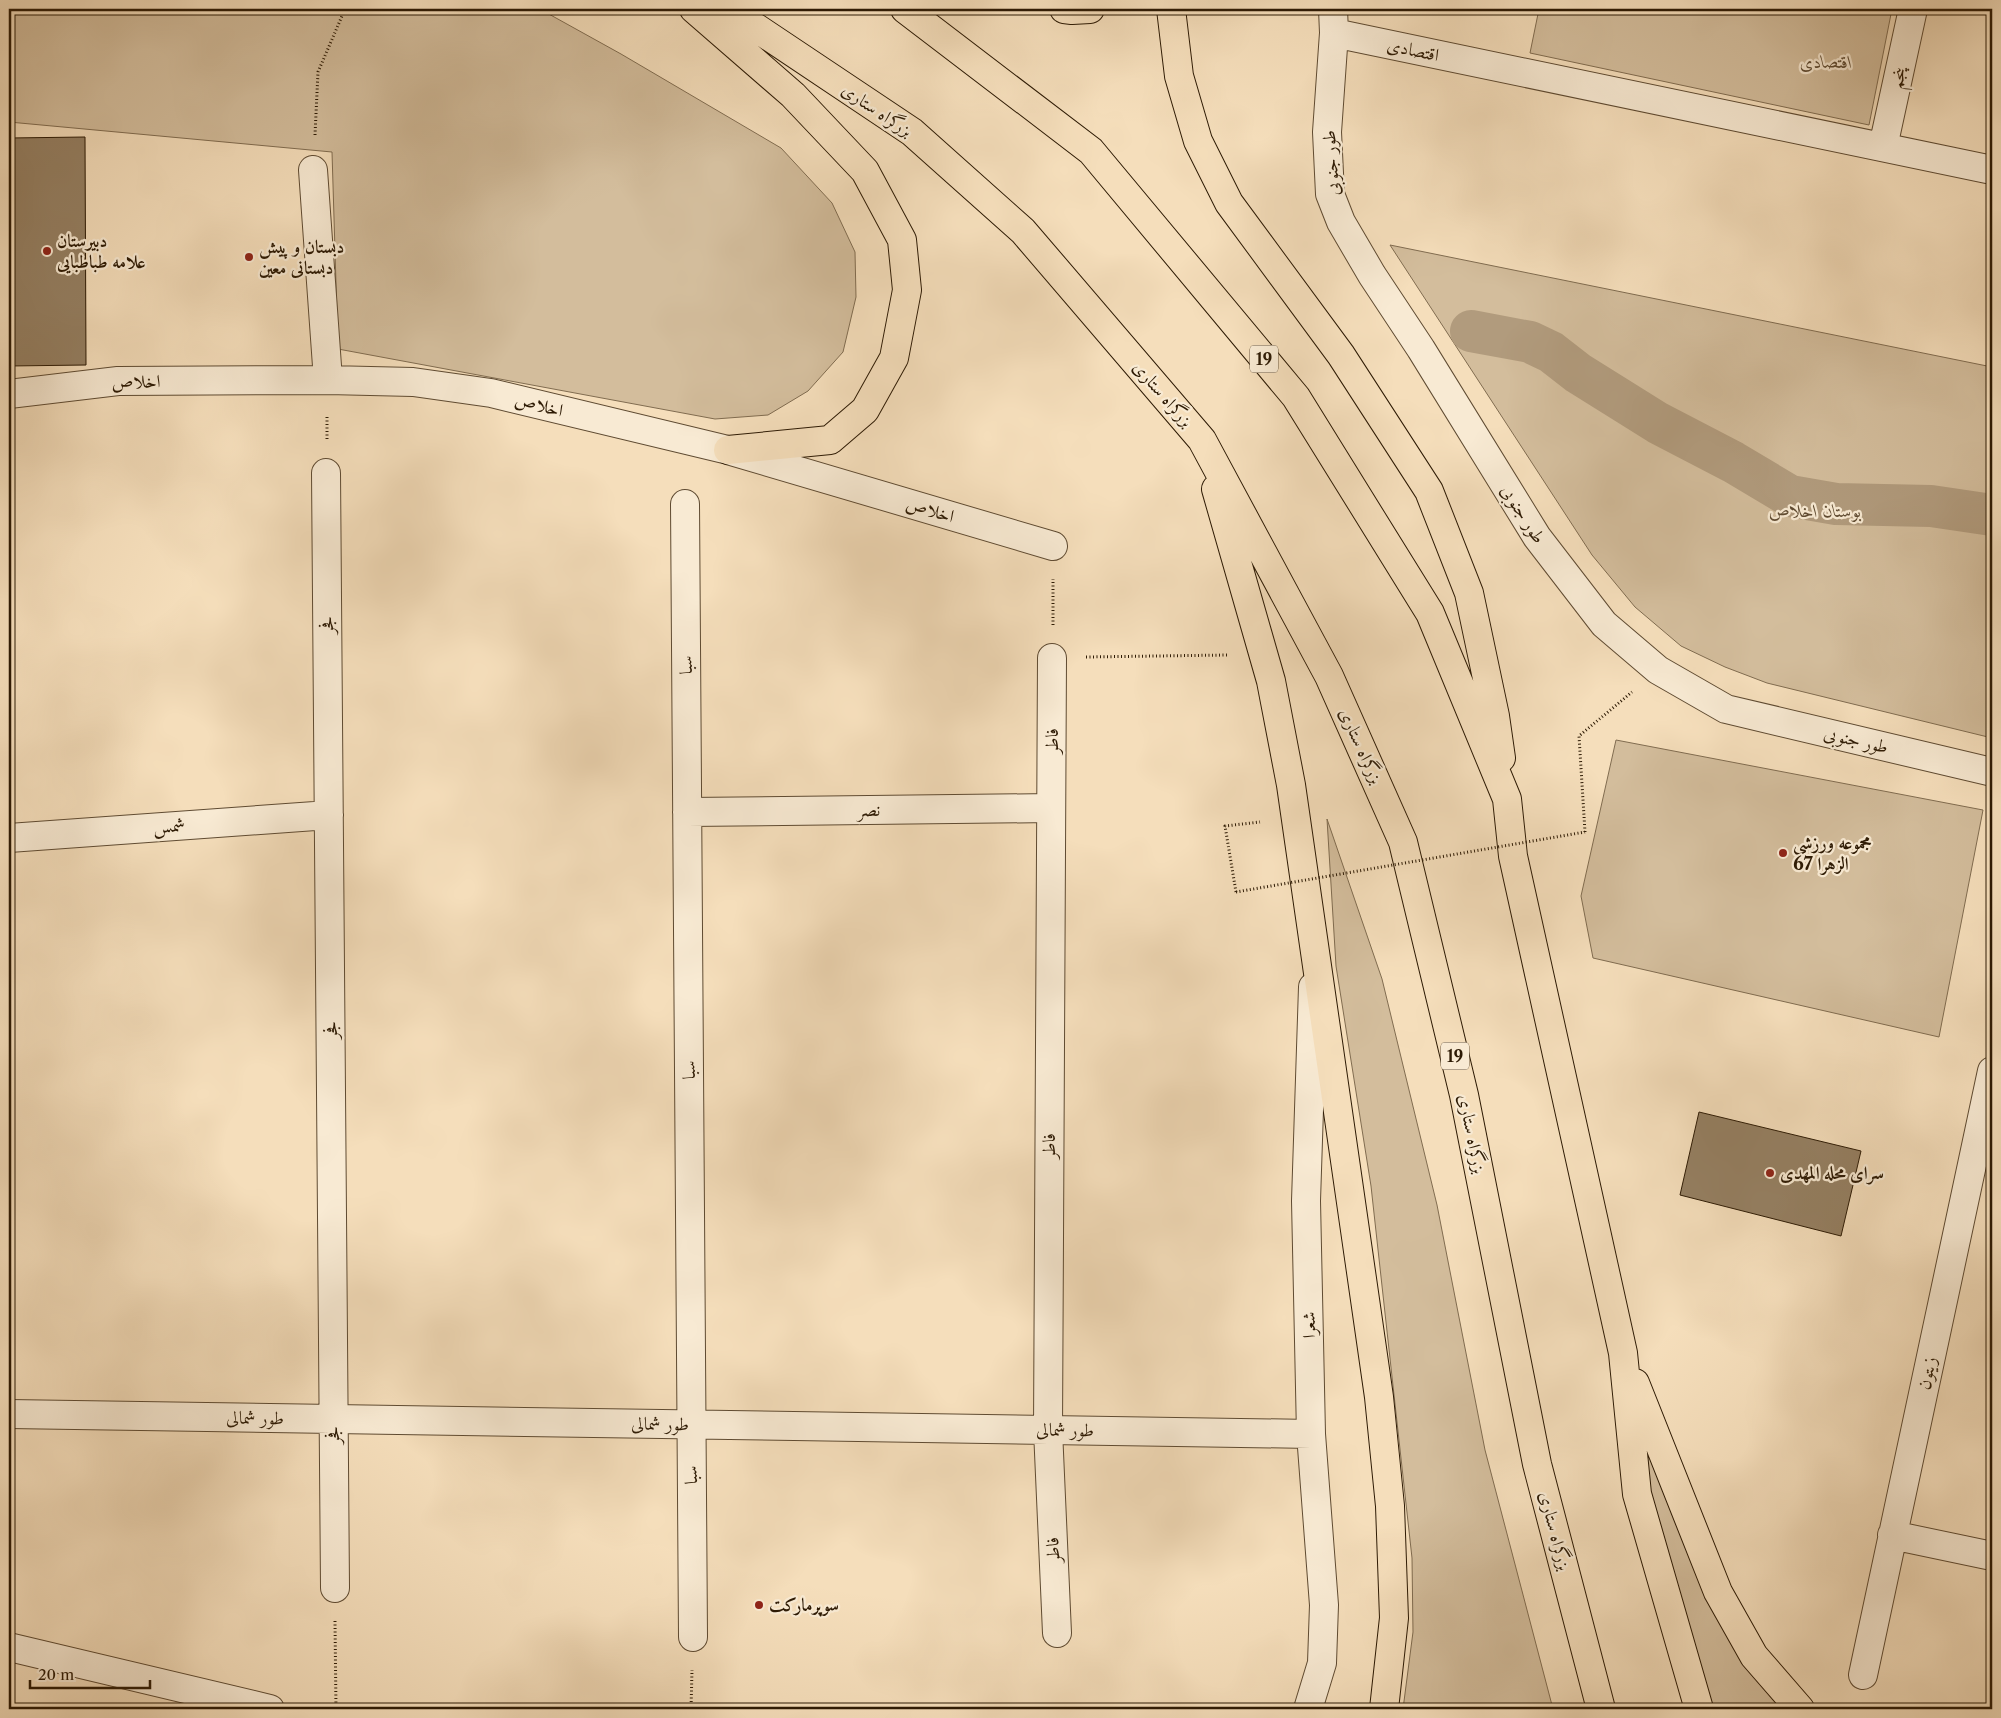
<svg xmlns="http://www.w3.org/2000/svg" width="2001" height="1718" viewBox="0 0 2001 1718" font-family="'Libre Caslon Text',Amiri,serif">
	<style>
		.green { fill: #d3bd9c; stroke: #806c50 }
		.lines { fill: none; stroke-linecap: round; stroke-linejoin: round }
		.canal { stroke: #b19b7d; stroke-width: 42 }
		.building { fill: #958063; stroke: #2d1a04 }
		.minor-casing { stroke: #5f4b32; stroke-width: 30 }
		.major-casing { stroke: #2d1a04; stroke-width: 30 }
		.highway-casing { stroke: #2d1a04; stroke-width: 30 }
		.path { stroke: #2d1a04; stroke-width: 3; stroke-dasharray: 1 2.5; stroke-linecap: butt }
		.minor { stroke: #f8ead3; stroke-width: 28 }
		.major { stroke: #f5debb; stroke-width: 28 }
		.highway { stroke: #f5debb; stroke-width: 28 }
		.path-bridge { stroke: #2d1a04; stroke-width: 3; stroke-dasharray: 1 2.5; stroke-linecap: butt }
		.poi-dot { fill: #8f2418; stroke: #f8ead3; stroke-width: 2 }
		.labels { text-anchor: middle; dominant-baseline: central; stroke-width: 4.5; stroke-linejoin: round; paint-order: stroke }
		.shield { fill: #f8ead3; stroke: #6a5842; stroke-width: 1 }
		.shield-label { font-size: 16px; font-weight: bold; fill: #2d1a04 }
		.street-label { font-size: 18px; fill: #2d1a04; stroke: #f8ead3 }
		.park-label { font-size: 18px; font-style: italic; fill: #5f4b32; stroke: #f8ead3 }
		.poi-label { font-size: 18px; font-weight: bold; fill: #2d1a04; stroke: #f8ead3; text-anchor: start }
	</style>
	<rect width="100%" height="100%" fill="#f5debb"/>
	<filter id="stains"><feTurbulence type="fractalNoise" baseFrequency=".004" numOctaves="4"/><feColorMatrix values="0 0 0 0 .2 0 0 0 0 .09 0 0 0 0 .02 0 0 0 .5 -.17"/></filter>
	<radialGradient id="worn" r=".72"><stop offset=".6" stop-color="#630" stop-opacity="0"/><stop offset="1" stop-color="#630" stop-opacity=".3"/></radialGradient>
	<path class="green" d="M9 9H536L547 13 621 54 781 148 832 203 855 252 856 297 843 352 808 391 768 415 715 419 338 349 332 152 9 122Z
		M1539 9H1892L1869 125 1530 53Z
		M1390 245 1992 367V738L1767 683 1725 667 1681 646 1635 607 1592 555Z
		M1616 740 1983 810 1939 1037 1593 958 1581 896Z
		M1327 819 1382 979 1437 1205 1485 1450 1553 1709H1403L1413 1632 1412 1558 1371 1186 1336 966Z
		M1623 1353 1718 1592 1800 1709H1699L1637 1494Z"/>
	<g class="lines">
		<path class="canal" d="M1471 331 1530 342 1551 352 1578 373 1658 423 1733 462 1790 496 1836 504 1931 506 1992 515"/>
	</g>
	<path class="building" d="M85 137 86 365 9 366V138Z
		M1699 1112 1861 1151 1841 1236 1680 1195Z"/>
	<g class="lines">
		<g class="minor-casing">
			<path id="minor" d="M1333 9 1334 33 1327 132 1330 194 1341 222 1372 275 1421 349 1537 537 1604 624 1658 670 1726 709 1992 772
				M1334 33 1992 170
				M1883 147 1913 9
				M313 170 328 380
				M9 394 118 381 328 380 413 382 491 393 728 450 1053 546
				M326 473 335 1588
				M685 504 693 1637
				M1052 658 1048 1430 1057 1633
				M687 812 1051 808
				M9 838 329 815
				M9 1414 1311 1434
				M1892 1535 1992 1556
				M9 1647 270 1709
				M1863 1675 1992 1071
				M1308 1709 1322 1663 1324 1605 1311 1434 1306 1201 1313 987"/>
		</g>
		<g class="major-casing">
			<path id="major" d="M1064 9 1072 10 1090 9"/>
		</g>
		<g class="highway-casing">
			<path id="highway" d="M694 9 793 95 865 171 902 240 907 290 894 358 865 410 830 440 728 450
				M723 9 746 21 912 132 1023 231 1202 440 1329 676 1403 842 1464 1095 1537 1464 1601 1709
				M905 9 1091 151 1296 397 1430 613 1507 799 1513 856 1623 1353 1637 1494 1699 1709
				M1171 9 1179 76 1198 141 1229 203 1341 355 1429 491 1469 593 1495 716 1501 758
				M1216 489 1271 681 1291 785 1379 1397 1390 1506 1394 1618 1384 1709
				M1635 1383 1718 1592 1754 1656 1800 1709"/>
		</g>
		<path class="path" d="M315 135 318 72 345 9
			M327 439V416
			M1053 625V579
			M1086 657 1228 655
			M1585 832 1579 736 1632 692
			M1236 892 1225 826 1260 822
			M335 1621 336 1709
			M691 1709 692 1670"/>
		<use href="#minor" class="minor"/>
		<use href="#major" class="major"/>
		<use href="#highway" class="highway"/>
		<path class="path-bridge" d="M1236 892 1585 832"/>
	</g>
	<g class="poi-dot">
		<circle cx="47" cy="251" r="5"/>
		<circle cx="249" cy="257" r="5"/>
		<circle cx="1783" cy="853" r="5"/>
		<circle cx="1770" cy="1173" r="5"/>
		<circle cx="759" cy="1605" r="5"/>
	</g>
	<g class="labels">
		<g class="shield">
			<rect x="1250" y="345.5" width="28" height="27" rx="4"/>
			<rect x="1441" y="1042.5" width="28" height="27" rx="4"/>
		</g>
		<g class="shield-label">
			<text x="1264" y="359">19</text>
			<text x="1455" y="1056">19</text>
		</g>
		<g class="street-label">
			<text transform="translate(1413 50) rotate(12)">اقتصادی</text>
			<text transform="translate(1898 78) rotate(-78)">پنجم</text>
			<text transform="translate(877 110) rotate(34)">بزرگراه ستاری</text>
			<text transform="translate(1331 163) rotate(-94)">طور جنوبی</text>
			<text transform="translate(136 382) rotate(-2)">اخلاص</text>
			<text transform="translate(1163 394) rotate(49)">بزرگراه ستاری</text>
			<text transform="translate(539 405) rotate(14)">اخلاص</text>
			<text transform="translate(930 510) rotate(16)">اخلاص</text>
			<text transform="translate(1523 514) rotate(57)">طور جنوبی</text>
			<text transform="translate(327 625) rotate(-91)">فجر</text>
			<text transform="translate(686 665) rotate(-90)">سبا</text>
			<text transform="translate(1856 740) rotate(13)">طور جنوبی</text>
			<text transform="translate(1052 741) rotate(-90)">فاطر</text>
			<text transform="translate(1361 746) rotate(66)">بزرگراه ستاری</text>
			<text transform="translate(869 810) rotate(-1)">نصر</text>
			<text transform="translate(169 826) rotate(-4)">شمس</text>
			<text transform="translate(331 1030) rotate(-90)">فجر</text>
			<text transform="translate(689 1070) rotate(-90)">سبا</text>
			<text transform="translate(1472 1134) rotate(79)">بزرگراه ستاری</text>
			<text transform="translate(1049 1146) rotate(-90)">فاطر</text>
			<text transform="translate(1309 1325) rotate(-91)">شعرا</text>
			<text transform="translate(1927 1373) rotate(-78)">زیتون</text>
			<text transform="translate(255 1418) rotate(1)">طور شمالی</text>
			<text transform="translate(660 1424) rotate(1)">طور شمالی</text>
			<text transform="translate(1065 1430) rotate(1)">طور شمالی</text>
			<text transform="translate(333 1435) rotate(-91)">فجر</text>
			<text transform="translate(691 1475) rotate(-91)">سبا</text>
			<text transform="translate(1555 1531) rotate(76)">بزرگراه ستاری</text>
			<text transform="translate(1053 1550) rotate(-93)">فاطر</text>
		</g>
		<g class="park-label">
			<text x="1826" y="62">اقتصادی</text>
			<text x="1815" y="511">بوستان اخلاص</text>
		</g>
		<g class="poi-label">
			<text x="57" y="241">دبیرستان<tspan x="57" dy="21">علامه طباطبایی</tspan></text>
			<text x="259" y="247">دبستان و پیش<tspan x="259" dy="21">دبستانی معین</tspan></text>
			<text x="1793" y="843">مجموعه ورزشي<tspan x="1793" dy="21">الزهرا 67</tspan></text>
			<text x="1780" y="1173">سرای محله المهدی</text>
			<text x="769" y="1605">سوپرمارکت</text>
		</g>
	</g>
	<rect width="2001" height="1718" fill="none" stroke="#f5debb" stroke-width="30"/>
	<rect x="10" y="10" width="1981" height="1698" fill="none" stroke="#2d1a04" stroke-width="2.5"/>
	<rect x="15" y="15" width="1971" height="1688" fill="none" stroke="#2d1a04"/>
	<path d="M30 1680v8h120v-8" fill="none" stroke="#2d1a04" stroke-width="2.5"/>
	<text x="38" y="1680" font-size="15" fill="#2d1a04" stroke="#f8ead3" stroke-width="4" paint-order="stroke">20 m</text>
	<rect width="100%" height="100%" filter="url(#stains)"/>
	<rect width="100%" height="100%" fill="url(#worn)"/>
</svg>
